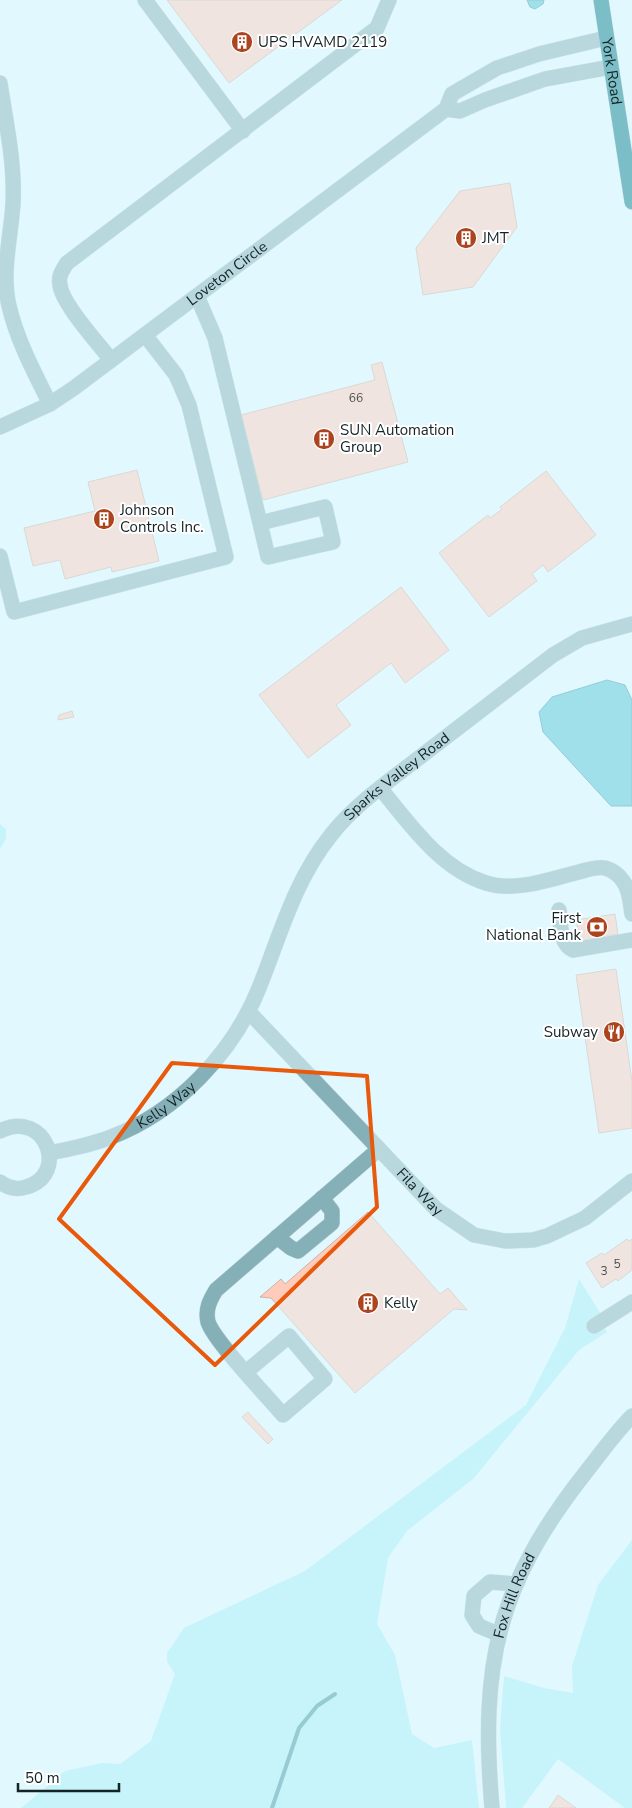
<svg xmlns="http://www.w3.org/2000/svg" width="632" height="1808" viewBox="0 0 632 1808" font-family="'Nunito Sans',sans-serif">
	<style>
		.green { fill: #a6eaf8 }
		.water { fill: #4ec2d6; stroke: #3d92a1 }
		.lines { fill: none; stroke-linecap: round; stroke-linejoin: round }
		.stream { stroke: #3d92a1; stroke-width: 4 }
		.building { fill: #ffcbba; stroke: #d1b0a4 }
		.minor-casing { stroke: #bcd2d7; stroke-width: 16 }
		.major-casing { stroke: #bcd2d7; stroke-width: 16 }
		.minor { stroke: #85b0b8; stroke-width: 15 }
		.major { stroke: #007686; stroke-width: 15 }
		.marked { fill: none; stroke: #e8590c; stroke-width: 4; stroke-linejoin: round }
		.labels { text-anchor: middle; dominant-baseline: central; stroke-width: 4; stroke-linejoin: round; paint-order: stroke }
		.number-label { font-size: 12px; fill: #4f4d4b }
		.poi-label { font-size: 15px; fill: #142326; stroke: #fff; text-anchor: start }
		.street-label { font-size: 15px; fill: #142326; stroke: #fff }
	</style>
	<rect width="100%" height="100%" fill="#e1f9fe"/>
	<path class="green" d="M0 824 6 829V838L0 849Z
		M579 1279 604 1319 601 1322 607 1332 579 1350 473 1479 407 1531 388 1558 377 1624 395 1655 412 1734 434 1748 472 1740 479 1808H21L65 1771 102 1763 120 1764 151 1741 175 1674 167 1662V1653L184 1628 305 1571 526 1405 565 1328Z
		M632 1540V1808H625L558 1759 522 1808H506L500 1730 504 1676 544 1688 573 1693 572 1666 598 1585Z"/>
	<path class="water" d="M527 0H544L543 4 535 9 530 7Z
		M607 680 625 685 632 700V806H611L543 732 539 712 552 697Z"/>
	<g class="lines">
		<path class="stream" d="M272 1808 299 1728 317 1706 335 1694"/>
	</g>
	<path class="building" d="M167 0H342L229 83Z
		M510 183 517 227 473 287 423 295 416 248 460 191Z
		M382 362 408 462 263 500 241 415 375 380 371 365Z
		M137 470 159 561 112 572 111 567 65 579 60 560 33 566 24 528 95 511 88 482Z
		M546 471 596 535 548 572 543 565 532 574 537 581 489 617 439 553 488 515 490 518 502 509 500 507Z
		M401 587 449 650 405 683 391 663 336 705 351 725 308 758 259 695Z
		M72 711 74 717 58 720 59 715Z
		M615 914 618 934 580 941 576 920Z
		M616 969 632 1081V1128L599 1133 576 975Z
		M368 1212 440 1294 448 1288 467 1310 454 1309 355 1393 271 1298 260 1297 281 1279 285 1284Z
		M627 1239 629 1241 632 1239V1270L618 1281 616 1279 602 1288 586 1263 602 1253 604 1255Z
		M248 1412 273 1439 268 1444 242 1417Z
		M558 1795 576 1808H549Z"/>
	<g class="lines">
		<g class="minor-casing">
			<g id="minor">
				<path d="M145 0 243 131"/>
				<path d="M606 38 539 54 497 68 452 94 446 109 460 111 485 100 545 79 611 67"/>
				<path d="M0 83C6 123 15 163 13 203 11 238 1 272 9 306 17 340 34 372 50 404"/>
				<path d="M197 296 215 338 260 523 325 507 333 542 268 557 260 523"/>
				<path d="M111 360C99 344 62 304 60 285 58 276 62 271 67 263L377 28 389 0"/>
				<path id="s1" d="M0 427 50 404 74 388 446 109"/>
				<path d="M0 556 14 612 226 557 189 405 176 375 145 335"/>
				<path d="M380 788C409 823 440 869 486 883 515 892 547 880 575 873 584 871 596 866 605 868 612 870 619 875 623 881 630 890 630 903 632 914"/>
				<path d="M559 910C561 922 559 944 573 950L632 940"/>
				<path id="s2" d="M249 1012 436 1209 474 1235 505 1241 533 1240 547 1236 585 1218 632 1181"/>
				<path d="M0 1131C46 1108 70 1175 26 1187 17 1190 8 1188 0 1182"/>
				<path id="s3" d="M49 1153C70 1149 91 1145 111 1137 177 1112 233 1053 259 988 280 936 294 881 331 835 356 803 392 779 424 754 467 721 510 688 553 655L582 638 632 624"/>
				<path d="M277 1237 291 1248 298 1251 332 1223V1211L322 1198"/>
				<path d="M594 1326 632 1302"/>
				<path d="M246 1372 289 1336 325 1379 283 1415C267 1396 214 1341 208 1322 205 1309 210 1300 216 1290L379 1149"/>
				<path d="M498 1634 479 1626 472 1615 474 1596 490 1582 515 1584"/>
				<path id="s4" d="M492 1808C480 1665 496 1586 586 1472 601 1453 615 1433 632 1416"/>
			</g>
		</g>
		<g class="major-casing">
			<g id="major">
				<path id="s5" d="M601 0 632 202"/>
			</g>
		</g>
		<use href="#minor" class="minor"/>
		<use href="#major" class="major"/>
	</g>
	<path d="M0 0H632V1808H0ZM172 1063 367 1076 377 1207 215 1365 59 1219Z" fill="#e1f9fe" fill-opacity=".55" fill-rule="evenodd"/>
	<path class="marked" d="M172 1063 367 1076 377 1207 215 1365 59 1219Z"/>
	<defs>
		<g id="building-disc" transform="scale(1.125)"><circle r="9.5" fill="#ac451f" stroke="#fff"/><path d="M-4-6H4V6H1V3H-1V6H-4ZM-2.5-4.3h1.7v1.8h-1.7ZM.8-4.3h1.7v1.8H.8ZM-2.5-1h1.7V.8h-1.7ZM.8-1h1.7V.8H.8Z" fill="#fff"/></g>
		<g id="bank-disc" transform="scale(1.125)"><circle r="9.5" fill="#ac451f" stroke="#fff"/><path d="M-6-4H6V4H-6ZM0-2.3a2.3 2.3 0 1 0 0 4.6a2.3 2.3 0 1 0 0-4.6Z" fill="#fff"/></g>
		<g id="restaurant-disc" transform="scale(1.125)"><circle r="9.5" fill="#ac451f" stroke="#fff"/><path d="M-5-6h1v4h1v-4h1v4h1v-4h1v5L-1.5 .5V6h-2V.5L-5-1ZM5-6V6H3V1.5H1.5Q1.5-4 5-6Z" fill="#fff"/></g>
	</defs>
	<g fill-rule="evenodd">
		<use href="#building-disc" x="242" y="42"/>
		<use href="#building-disc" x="466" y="238"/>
		<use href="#building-disc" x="324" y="439"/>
		<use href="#building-disc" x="104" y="519"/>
		<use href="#bank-disc" x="597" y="927"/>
		<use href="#restaurant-disc" x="614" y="1032"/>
		<use href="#building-disc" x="368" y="1303"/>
	</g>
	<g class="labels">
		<g class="number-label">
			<text x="356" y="398">66</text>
			<text x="617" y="1264">5</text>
			<text x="604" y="1271">3</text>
		</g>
		<g class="poi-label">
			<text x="258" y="42">UPS HVAMD 2119</text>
			<text x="482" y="238">JMT</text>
			<text x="340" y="430">SUN Automation<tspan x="340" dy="17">Group</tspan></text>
			<text x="120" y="510">Johnson<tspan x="120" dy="17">Controls Inc.</tspan></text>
			<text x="581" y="918" text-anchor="end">First<tspan x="581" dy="17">National Bank</tspan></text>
			<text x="598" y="1032" text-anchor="end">Subway</text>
			<text x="384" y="1303">Kelly</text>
		</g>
		<g class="street-label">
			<text stroke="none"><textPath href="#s5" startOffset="72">York Road</textPath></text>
			<text stroke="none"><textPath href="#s1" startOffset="275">Loveton Circle</textPath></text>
			<text stroke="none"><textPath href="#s3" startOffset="538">Sparks Valley Road</textPath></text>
			<text stroke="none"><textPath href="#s3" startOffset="128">Kelly Way</textPath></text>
			<text stroke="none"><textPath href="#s2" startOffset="248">Fila Way</textPath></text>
			<text stroke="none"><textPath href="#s4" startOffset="216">Fox Hill Road</textPath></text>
		</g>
	</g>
	<path d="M18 1783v8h101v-8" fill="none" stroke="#142326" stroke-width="2.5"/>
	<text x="25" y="1783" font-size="15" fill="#142326" stroke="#ffffff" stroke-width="4" paint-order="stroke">50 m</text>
</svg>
